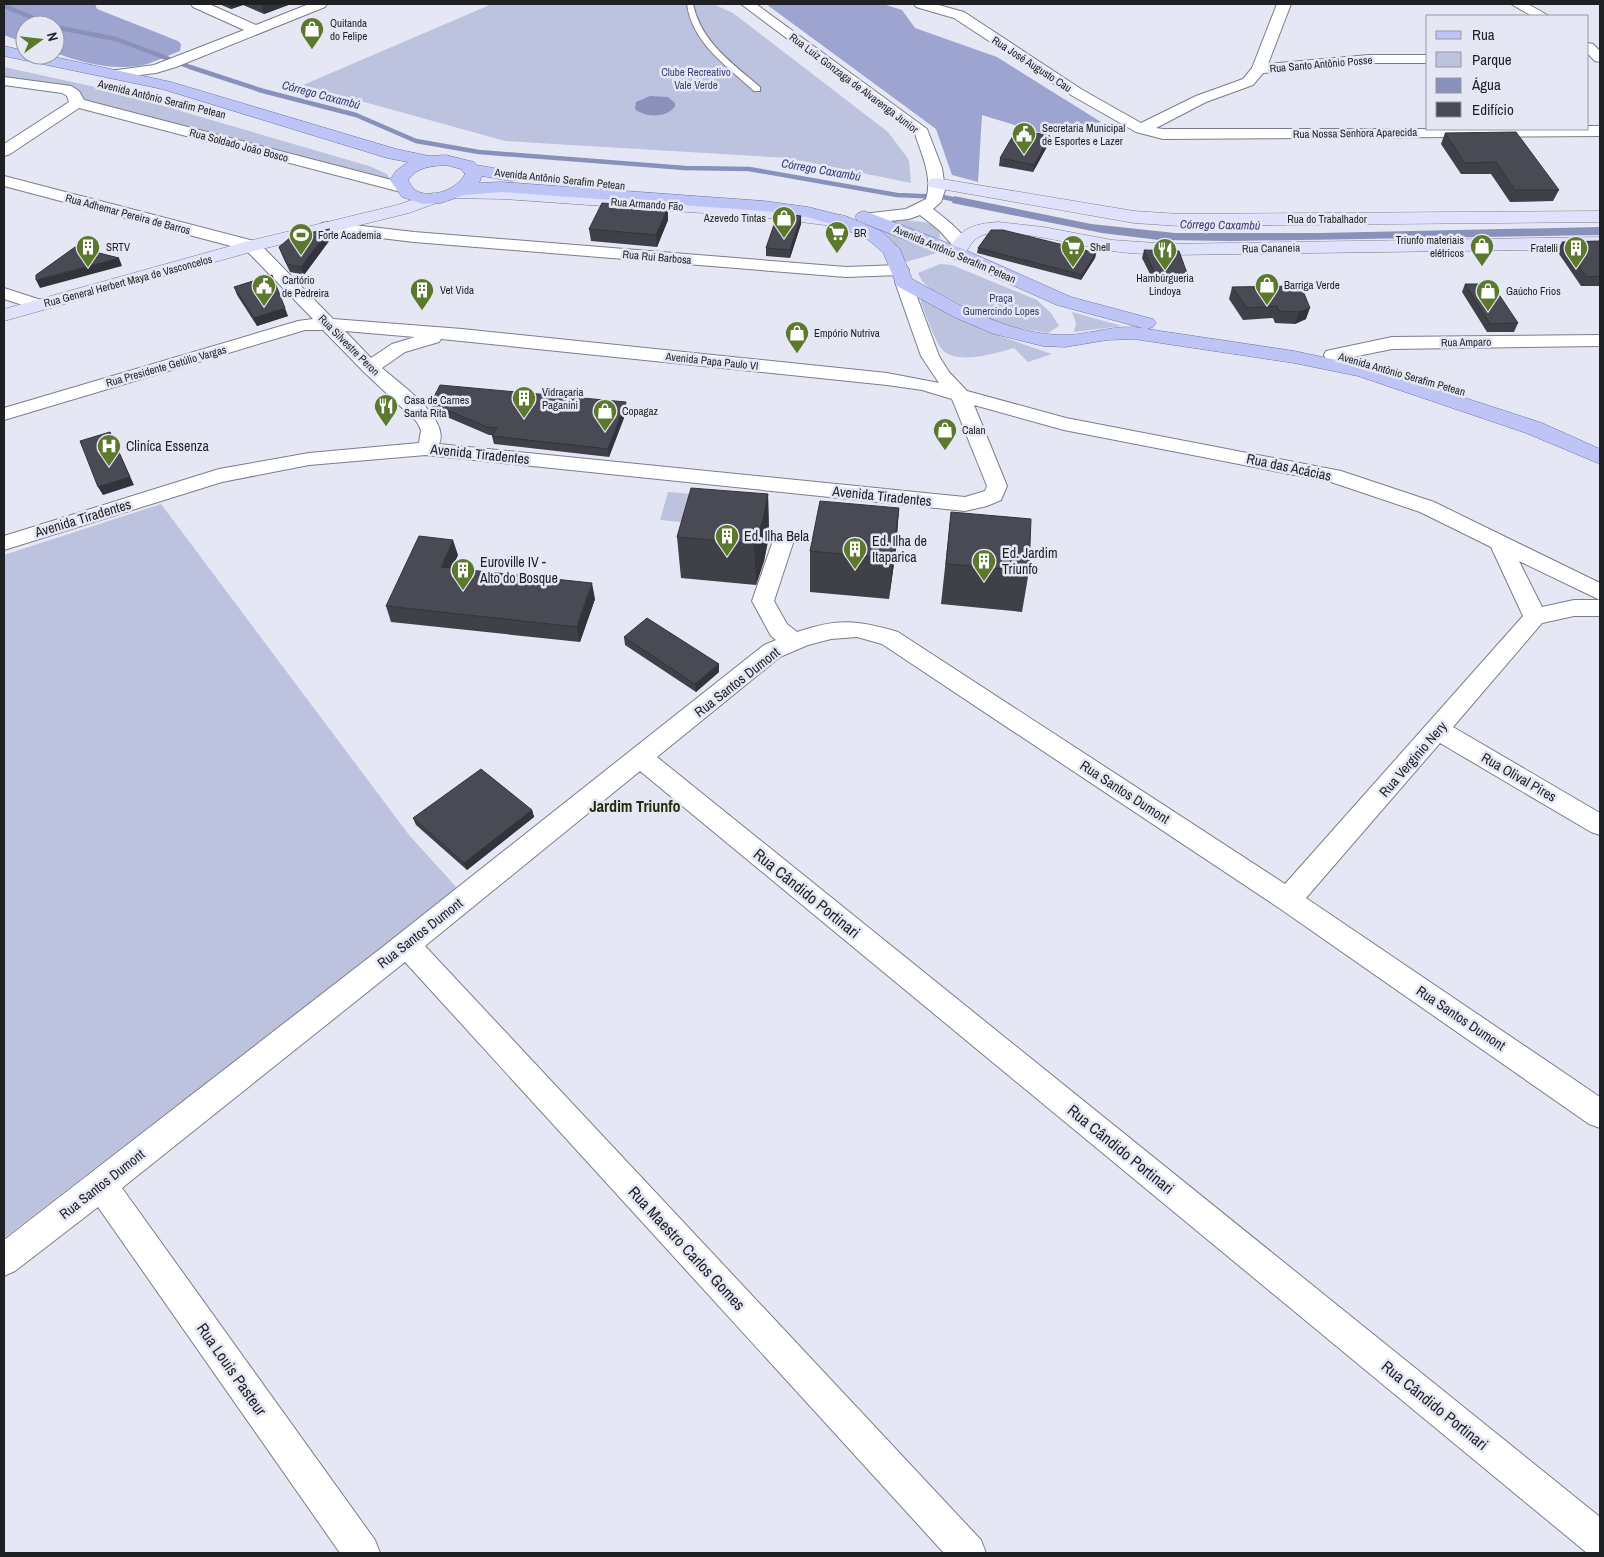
<svg xmlns="http://www.w3.org/2000/svg" width="1604" height="1557" viewBox="0 0 1604 1557" font-family="'Archivo Narrow',sans-serif">
	<style>
		.green { fill: #bdc2df }
		.forest { fill: #9da4cf }
		.water { fill: #8990ba }
		.lines { fill: none; stroke-linecap: round; stroke-linejoin: round }
		.stream { stroke: #8990ba; stroke-width: 4.5 }
		.lane-casing { stroke: #7b7d88; stroke-width: 2 }
		.street-casing { stroke: #7b7d88; stroke-width: 2 }
		.secondary-casing { stroke: #7b7d88; stroke-width: 1 }
		.primary-casing { stroke: #6a72a9; stroke-width: 1 }
		.lane { fill: #fff; fill-rule: evenodd }
		.street { fill: #fff; fill-rule: evenodd }
		.secondary { fill: #dfe2fa; fill-rule: evenodd }
		.primary { fill: #bec5f6; fill-rule: evenodd }
		.wall { fill: #3f4048 }
		.shaded-wall { fill: #33343b }
		.building { fill: #494a54; stroke: #33343b }
		.labels { text-anchor: middle; dominant-baseline: central; stroke-width: 5; stroke-linejoin: round; paint-order: stroke }
		.far-poi-label { font-size: 11px; fill: #1f2024; stroke: #e5e8f4; text-anchor: start }
		.far-street-label { font-size: 11px; fill: #1f2024; stroke: #e5e8f4 }
		.far-park-label { font-size: 11px; fill: #393f76; stroke: #e5e8f4 }
		.far-water-label { font-size: 12px; font-style: italic; fill: #383d74; stroke: #e5e8f4 }
		.poi-label { font-size: 14px; fill: #1f2024; stroke: #e5e8f4; text-anchor: start }
		.street-label { font-size: 14px; fill: #1f2024; stroke: #e5e8f4 }
		.quarter-label { font-size: 16px; font-weight: bold; fill: #22300b; stroke: #e5e8f4 }
		.near-street-label { font-size: 16px; fill: #1f2024; stroke: #e5e8f4 }
	</style>
	<rect width="100%" height="100%" fill="#e5e8f4"/>
	<path class="green" d="M492 4H713L733 13 888 132 909 160 911 183 788 158 505 141 303 85Z
		M4 67 109 90 369 166 387 174 392 182 86 102 79 92 69 87 55 83 4 78Z
		M888 220C901 221 942 217 940 238H930Z
		M879 229 937 252V253L906 262 892 241Z
		M940 264 952 265 1037 300 1051 313 1059 326 1048 333 1009 327 994 321 929 288 922 281 918 273Z
		M921 297 985 331 1052 354 1028 362 1014 348C997 353 961 364 945 352 936 346 926 314 921 303Z
		M1072 312 1122 326 1074 332 1076 323Z
		M668 492 752 499 745 528 660 520Z
		M161 504 409 835 458 889 4 1238V555Z"/>
	<path class="forest" d="M4 4H95L97 9 178 41 181 44 180 51C168 55 156 62 143 65 113 71 84 63 55 53V25H25V43L4 35Z
		M766 4H883L902 10 915 28 997 57 1101 122 1041 133 982 115 978 182 952 175 936 129Z"/>
	<path class="water" d="M650 96 668 97 675 103V106C668 118 645 118 635 109L636 102Z
		M954 196 1091 224 1175 233H1321L1600 227V235L1232 241 1159 240 1102 233 952 203Z"/>
	<g class="lines">
		<path class="stream" d="M4 6 50 25
			M55 27 116 39 190 67 263 91 356 115 416 141 479 152 685 168 749 169 897 195 943 197 961 201"/>
		<g class="lane-casing">
			<path id="lane" d="M687 4H693C701 42 732 63 760 87V91H754C727 66 692 43 687 4Z"/>
		</g>
		<g class="street-casing">
			<path id="street" d="M191 4H209L256 25 309 4H327L325 7 176 67 156 73 115 78 110 77 108 74 110 71 154 65 244 30 193 7Z
				M741 4H756L927 129 942 168 945 190 941 202 933 209C946 219 959 229 969 243L966 247H954L939 230 920 215 909 219 869 223 863 222 861 218 863 214 906 209 926 199C933 178 922 155 915 134Z
				M914 4H935L964 12 1081 89 1141 123 1196 96 1243 79 1252 68 1277 4H1291L1268 64 1369 55H1428V63H1369L1263 73 1253 85 1206 102 1156 128 1163 129H1588V126H1600V136L1163 139 1136 132 1071 95 954 18 916 7Z
				M1511 4H1528L1549 16H1532Z
				M1588 43 1593 44 1600 51V62L1595 61 1588 54Z
				M4 77 71 86 79 91 84 100 407 184 409 187 407 190 401 192 79 108 10 154 4 156V144L69 102 67 96 62 93 4 85Z
				M4 176 258 242 333 319 462 329 887 373 939 383 921 356 895 282 898 278 904 277 910 278 939 356 949 372 967 391 1066 418 1341 471 1434 502 1600 583V600L1519 561 1542 607 1574 600H1600V616H1574L1542 623 1453 727 1600 813V835L1591 832 1440 743 1306 898 1600 1097V1128L1589 1124 1279 908 882 644 857 637 831 639 808 645 780 657 657 757 1600 1517V1553H1587L640 771 425 946 981 1540 986 1553H944L405 962 122 1188 375 1540 380 1553H340L98 1207 15 1271 4 1276V1240L380 949 764 645 776 640 771 636 752 601 774 538 782 536 790 538 793 543 774 601 787 624 797 632C838 618 857 620 898 632L1285 884 1523 616 1491 547 1420 512 1331 482 1064 430 974 405 1007 486 1001 500 987 506 965 511 426 455 309 465 222 482 4 550V536L219 469 309 453 419 443 421 430 417 422 364 372 323 330H305L4 420V408L298 321 313 319 246 250 4 186ZM345 331 415 337 392 344 371 358ZM441 339 887 385 922 390 952 399 987 486 985 491 965 497 439 444C451 419 399 383 382 368L405 352 439 342Z
				M328 222 414 232 846 267 900 265 906 266 909 270 906 274 900 275 846 277 414 242 322 231 320 227 322 223Z
				M4 288 44 301 47 305 44 309 38 310 4 299Z
				M1600 335V346L1392 349 1333 361 1326 359 1324 355 1326 351 1392 337Z"/>
		</g>
		<g class="secondary-casing">
			<path id="secondary" d="M936 178 1134 211 1180 214 1600 211V222L1180 226 1134 223 930 187 927 183 930 179Z
				M453 189H503L760 207 841 215 848 217 850 221 848 225 841 227 760 217 503 199 447 198 444 194 447 190Z
				M433 193 439 194 442 198 439 202 409 213 258 250 4 321V309L245 242 397 205Z
				M998 222 1043 227 1112 240 1170 244 1600 237V249L1170 255C1151 254 1131 254 1112 251 1084 247 1007 226 983 235 972 239 969 248 963 257L956 259 949 257 947 253C959 229 971 224 998 222Z"/>
		</g>
		<g class="primary-casing">
			<path id="primary" d="M4 46 25 51V55H45L171 82 396 149 429 156 446 155 474 162 476 165 517 172 520 176 517 180 511 181 482 176 479 183 501 182 764 201 808 207 848 217 881 231 900 249 912 279C960 305 1010 336 1067 335 1093 334 1115 324 1143 328L1057 305 949 257 858 221 855 217 858 213 864 211 870 213 963 249 1071 297 1153 319 1156 323 1153 327 1147 329 1294 351 1370 367 1542 423 1600 449V464L1526 433 1358 376 1294 363 1134 339 1107 340 1065 347 1043 346 994 334 954 317 897 286 883 252 867 239 834 225 807 217 764 211 501 192 464 195 441 203 423 204 402 197 390 180 396 171 408 162 387 158 162 89 4 56ZM446 165 461 169 465 174C458 189 430 200 415 190 412 188 410 183 408 180 417 167 431 166 446 165Z"/>
		</g>
		<use href="#lane" class="lane"/>
		<use href="#street" class="street"/>
		<use href="#secondary" class="secondary"/>
		<use href="#primary" class="primary"/>
	</g>
	<path class="wall" d="M219 4H291L264 14 243 5 231 9Z
		M1445 133 1559 190 1553 201 1510 202 1491 174H1461L1441 144Z
		M1049 143 1033 172 999 166 1000 158Z
		M668 208V220L657 247 591 241 589 229Z
		M801 224 790 258 766 256V248Z
		M332 237 304 275 290 272 282 255 279 247Z
		M1600 241V286H1581L1557 251 1562 242Z
		M978 248 1096 253 1095 258 1081 280 977 253Z
		M1144 250 1188 276 1186 284H1155L1142 258Z
		M1465 284 1518 323 1514 332H1487L1462 292Z
		M1301 286 1306 319 1295 324 1275 323 1273 318 1243 320 1229 299 1232 287Z
		M234 287 288 316 257 326 237 295Z
		M431 403 627 410 609 457 494 444 492 436 493 435H489L433 411Z
		M768 494 769 536 764 561 756 585 681 578 677 537Z
		M899 508 896 549 889 599 810 592V551Z
		M951 512 1029 571 1022 612 941 604Z
		M458 555 452 568 595 599 580 642 391 622 386 606Z
		M624 637 719 664V672L696 692 625 645Z
		M532 810 534 817 467 870 416 825 413 818Z"/>
	<path class="shaded-wall" d="M229 4H242L243 5 231 9Z
		M261 4H291L264 14Z
		M1050 136 1049 143 1033 172 1034 165Z
		M668 208V220L657 247 656 235Z
		M801 216V224L790 258V250Z
		M330 229 332 237 304 275 301 267Z
		M1096 253 1095 258 1081 280 1082 275Z
		M119 258 122 266 40 288 36 280Z
		M285 308 288 316 257 326 254 318Z
		M1310 308 1306 319 1295 324 1299 312Z
		M626 402 627 410 609 457 608 449Z
		M110 432 134 485 103 495 98 487Z
		M768 494 769 536 764 561 756 585 754 544Z
		M899 508 896 549 889 599 892 559Z
		M453 540 458 555 445 583 441 567Z
		M592 583 595 599 580 642 577 627Z
		M719 664V672L696 692 695 684Z
		M532 810 534 817 467 870 464 863Z"/>
	<path class="building" d="M1017 129 1050 136 1034 165 1000 158Z
		M1516 132 1559 190H1515L1496 162 1465 163 1445 133Z
		M602 203 668 208 656 235 589 229Z
		M778 213 801 216 790 250 766 248Z
		M330 229 301 267 287 264 279 247 292 236Z
		M991 230H1003L1096 253 1082 275 978 248Z
		M1600 241V276L1586 277 1562 242Z
		M75 247 119 258 36 280V275Z
		M1144 250 1179 251 1188 276H1156Z
		M272 275 285 308 254 318 234 287Z
		M1465 284H1492L1518 323 1490 324Z
		M1301 286 1310 308 1299 312 1279 311 1277 306 1247 308 1232 287Z
		M440 385 626 402 608 449 492 436 497 428 487 427 431 403Z
		M110 432 130 477 98 487 80 441Z
		M691 488 768 494 763 520 754 544 677 537Z
		M820 501 899 508 892 559 810 551Z
		M951 512 1031 519 1029 571 946 564Z
		M419 536 453 540 441 567 592 583 577 627 386 606Z
		M647 618 719 664 695 684 624 637Z
		M481 769 532 810 464 863 413 818Z"/>
	<defs>
		<g id="shop-pin" transform="scale(1.25)"><path d="M0 17L-7.5 6A9.5 9.5 0 1 1 7.5 6Z" fill="#5c782d" stroke="#e5e8f4"/><path d="M-5-2.5h2.3a2.7 3.5 0 0 1 5.4 0H5L5.5 6h-11ZM-1.5-2.5h3a1.5 2.3 0 0 0-3 0Z" fill="#fff"/></g>
		<g id="civic-pin" transform="scale(1.25)"><path d="M0 17L-7.5 6A9.5 9.5 0 1 1 7.5 6Z" fill="#5c782d" stroke="#e5e8f4"/><path d="M-.6-6.5H3V-4.5H.6V-3L4-1V1h2V6H-6V1h2V-1L-.6-3ZM-1.2 2.5V6h2.4V2.5Z" fill="#fff"/></g>
		<g id="supermarket-pin" transform="scale(1.25)"><path d="M0 17L-7.5 6A9.5 9.5 0 1 1 7.5 6Z" fill="#5c782d" stroke="#e5e8f4"/><path d="M-6-5.5h2.5l.6 2H6L4.5 2H-2.5L-4.4-4H-6ZM-1.5 3.2a1.3 1.3 0 1 0 .1 0ZM3 3.2a1.3 1.3 0 1 0 .1 0Z" fill="#fff"/></g>
		<g id="stadium-pin" transform="scale(1.25)"><path d="M0 17L-7.5 6A9.5 9.5 0 1 1 7.5 6Z" fill="#5c782d" stroke="#e5e8f4"/><path d="M0-5a6.5 5 0 1 0 0 10a6.5 5 0 1 0 0-10ZM-3.5-1.8h7v3.6h-7Z" fill="#fff"/></g>
		<g id="building-pin" transform="scale(1.25)"><path d="M0 17L-7.5 6A9.5 9.5 0 1 1 7.5 6Z" fill="#5c782d" stroke="#e5e8f4"/><path d="M-4-6H4V6H1V3H-1V6H-4ZM-2.5-4.3h1.7v1.8h-1.7ZM.8-4.3h1.7v1.8H.8ZM-2.5-1h1.7V.8h-1.7ZM.8-1h1.7V.8H.8Z" fill="#fff"/></g>
		<g id="restaurant-pin" transform="scale(1.25)"><path d="M0 17L-7.5 6A9.5 9.5 0 1 1 7.5 6Z" fill="#5c782d" stroke="#e5e8f4"/><path d="M-5-6h1v4h1v-4h1v4h1v-4h1v5L-1.5 .5V6h-2V.5L-5-1ZM5-6V6H3V1.5H1.5Q1.5-4 5-6Z" fill="#fff"/></g>
		<g id="hospital-pin" transform="scale(1.25)"><path d="M0 17L-7.5 6A9.5 9.5 0 1 1 7.5 6Z" fill="#5c782d" stroke="#e5e8f4"/><path d="M-5-5h3v3.5h4V-5h3V5h-3V1.5h-4V5h-3Z" fill="#fff"/></g>
	</defs>
	<g fill-rule="evenodd">
		<use href="#shop-pin" x="312" y="29"/>
		<use href="#civic-pin" x="1024" y="134"/>
		<use href="#shop-pin" x="784" y="218"/>
		<use href="#supermarket-pin" x="837" y="233"/>
		<use href="#stadium-pin" x="301" y="235"/>
		<use href="#shop-pin" x="1482" y="246"/>
		<use href="#building-pin" x="88" y="247"/>
		<use href="#supermarket-pin" x="1073" y="247"/>
		<use href="#building-pin" x="1576" y="248"/>
		<use href="#restaurant-pin" x="1165" y="250"/>
		<use href="#shop-pin" x="1267" y="285"/>
		<use href="#civic-pin" x="264" y="286"/>
		<use href="#building-pin" x="422" y="290"/>
		<use href="#shop-pin" x="1488" y="291"/>
		<use href="#shop-pin" x="797" y="333"/>
		<use href="#building-pin" x="524" y="398"/>
		<use href="#restaurant-pin" x="386" y="406"/>
		<use href="#shop-pin" x="605" y="411"/>
		<use href="#shop-pin" x="945" y="430"/>
		<use href="#hospital-pin" x="109" y="446"/>
		<use href="#building-pin" x="727" y="536"/>
		<use href="#building-pin" x="855" y="549"/>
		<use href="#building-pin" x="984" y="561"/>
		<use href="#building-pin" x="463" y="570"/>
	</g>
	<g class="labels">
		<g class="far-poi-label">
			<text x="330" y="23">Quitanda<tspan x="330" dy="13">do Felipe</tspan></text>
			<text x="1042" y="128">Secretaria Municipal<tspan x="1042" dy="13">de Esportes e Lazer</tspan></text>
			<text x="766" y="218" text-anchor="end">Azevedo Tintas</text>
			<text x="854" y="233">BR</text>
			<text x="318" y="235">Forte Academia</text>
			<text x="1464" y="240" text-anchor="end">Triunfo materiais<tspan x="1464" dy="13">elétricos</tspan></text>
			<text x="106" y="247">SRTV</text>
			<text x="1090" y="247">Shell</text>
			<text x="1558" y="248" text-anchor="end">Fratelli</text>
			<text x="1165" y="278" text-anchor="middle">Hambúrgueria<tspan x="1165" dy="13">Lindoya</tspan></text>
			<text x="282" y="280">Cartório<tspan x="282" dy="13">de Pedreira</tspan></text>
			<text x="1284" y="285">Barriga Verde</text>
			<text x="440" y="290">Vet Vida</text>
			<text x="1506" y="291">Gaúcho Frios</text>
			<text x="814" y="333">Empório Nutriva</text>
			<text x="542" y="392">Vidraçaria<tspan x="542" dy="13">Paganini</tspan></text>
			<text x="404" y="400">Casa de Carnes<tspan x="404" dy="13">Santa Rita</tspan></text>
			<text x="622" y="411">Copagaz</text>
			<text x="962" y="430">Calan</text>
		</g>
		<g class="far-street-label">
			<text transform="translate(1032 64) rotate(33)">Rua José Augusto Cau</text>
			<text transform="translate(1321 64) rotate(-5)">Rua Santo Antônio Posse</text>
			<text transform="translate(854 83) rotate(37)">Rua Luiz Gonzaga de Alvarenga Junior</text>
			<text transform="translate(162 99) rotate(14)">Avenida Antônio Serafim Petean</text>
			<text transform="translate(1355 133) rotate(-1)">Rua Nossa Senhora Aparecida</text>
			<text transform="translate(239 145) rotate(15)">Rua Soldado João Bosco</text>
			<text transform="translate(560 179) rotate(6)">Avenida Antônio Serafim Petean</text>
			<text transform="translate(647 204) rotate(4)">Rua Armando Fão</text>
			<text transform="translate(128 214) rotate(15)">Rua Adhemar Pereira de Barros</text>
			<text x="1327" y="219">Rua do Trabalhador</text>
			<text transform="translate(1271 248) rotate(-1)">Rua Cananeia</text>
			<text transform="translate(955 254) rotate(23)">Avenida Antônio Serafim Petean</text>
			<text transform="translate(657 257) rotate(5)">Rua Rui Barbosa</text>
			<text transform="translate(128 281) rotate(-15)">Rua General Herbert Maya de Vasconcelos</text>
			<text transform="translate(1466 342) rotate(-1)">Rua Amparo</text>
			<text transform="translate(349 345) rotate(45)">Rua Silvestre Peron</text>
			<text transform="translate(712 361) rotate(6)">Avenida Papa Paulo VI</text>
			<text transform="translate(166 366) rotate(-16)">Rua Presidente Getúlio Vargas</text>
			<text transform="translate(1402 374) rotate(16)">Avenida Antônio Serafim Petean</text>
		</g>
		<g class="far-park-label">
			<text x="696" y="72">Clube Recreativo<tspan x="696" dy="13">Vale Verde</tspan></text>
			<text x="1001" y="298">Praça<tspan x="1001" dy="13">Gumercindo Lopes</tspan></text>
		</g>
		<g class="far-water-label">
			<text transform="translate(321 95) rotate(15)">Córrego Caxambú</text>
			<text transform="translate(821 170) rotate(10)">Córrego Caxambú</text>
			<text transform="translate(1220 225) rotate(1)">Córrego Caxambú</text>
		</g>
		<g class="poi-label">
			<text x="126" y="446">Cliníca Essenza</text>
			<text x="744" y="536">Ed. Ilha Bela</text>
			<text x="872" y="541">Ed. Ilha de<tspan x="872" dy="16">Itaparica</tspan></text>
			<text x="1002" y="553">Ed. Jardim<tspan x="1002" dy="16">Triunfo</tspan></text>
			<text x="480" y="562">Euroville IV -<tspan x="480" dy="16">Alto do Bosque</tspan></text>
		</g>
		<g class="street-label">
			<text transform="translate(480 454) rotate(6)">Avenida Tiradentes</text>
			<text transform="translate(1289 467) rotate(12)">Rua das Acácias</text>
			<text transform="translate(882 496) rotate(6)">Avenida Tiradentes</text>
			<text transform="translate(83 518) rotate(-17)">Avenida Tiradentes</text>
			<text transform="translate(737 682) rotate(-38)">Rua Santos Dumont</text>
			<text transform="translate(1413 759) rotate(-49)">Rua Verginio Nery</text>
			<text transform="translate(1519 777) rotate(30)">Rua Olival Pires</text>
			<text transform="translate(1125 792) rotate(33)">Rua Santos Dumont</text>
			<text transform="translate(420 933) rotate(-38)">Rua Santos Dumont</text>
			<text transform="translate(1461 1018) rotate(34)">Rua Santos Dumont</text>
			<text transform="translate(102 1184) rotate(-38)">Rua Santos Dumont</text>
		</g>
		<g class="quarter-label">
			<text x="635" y="806">Jardim Triunfo</text>
		</g>
		<g class="near-street-label">
			<text transform="translate(807 893) rotate(39)">Rua Cândido Portinari</text>
			<text transform="translate(1121 1149) rotate(39)">Rua Cândido Portinari</text>
			<text transform="translate(687 1248) rotate(47)">Rua Maestro Carlos Gomes</text>
			<text transform="translate(232 1369) rotate(55)">Rua Louis Pasteur</text>
			<text transform="translate(1435 1405) rotate(39)">Rua Cândido Portinari</text>
		</g>
	</g>
	<rect width="1604" height="1557" fill="none" stroke="#1f2024" stroke-width="10"/>
	<rect x="1426" y="15" width="162" height="115" fill="#e5e8f4" stroke="#9698a1"/>
	<rect x="1436" y="31" width="25" height="8" fill="#bec5f6" stroke="#9698a1"/>
	<text x="1472" y="40" font-size="15" fill="#1f2024">Rua</text>
	<rect x="1436" y="52" width="25" height="15" fill="#bdc2df" stroke="#9698a1"/>
	<text x="1472" y="65" font-size="15" fill="#1f2024">Parque</text>
	<rect x="1436" y="78" width="25" height="15" fill="#8990ba" stroke="#9698a1"/>
	<text x="1472" y="90" font-size="15" fill="#1f2024">Água</text>
	<rect x="1436" y="102" width="25" height="15" fill="#494a54" stroke="#9698a1"/>
	<text x="1472" y="115" font-size="15" fill="#1f2024">Edifício</text>
	<g transform="translate(40 40) rotate(75)"><circle r="24" fill="#e5e8f4" stroke="#9698a1"/>
	<path d="M0-4L9 19L0 12L-9 19Z" fill="#5c782d"/>
	<text y="-8" font-size="14" font-weight="bold" text-anchor="middle" fill="#1f2024">N</text>
	</g>
</svg>
